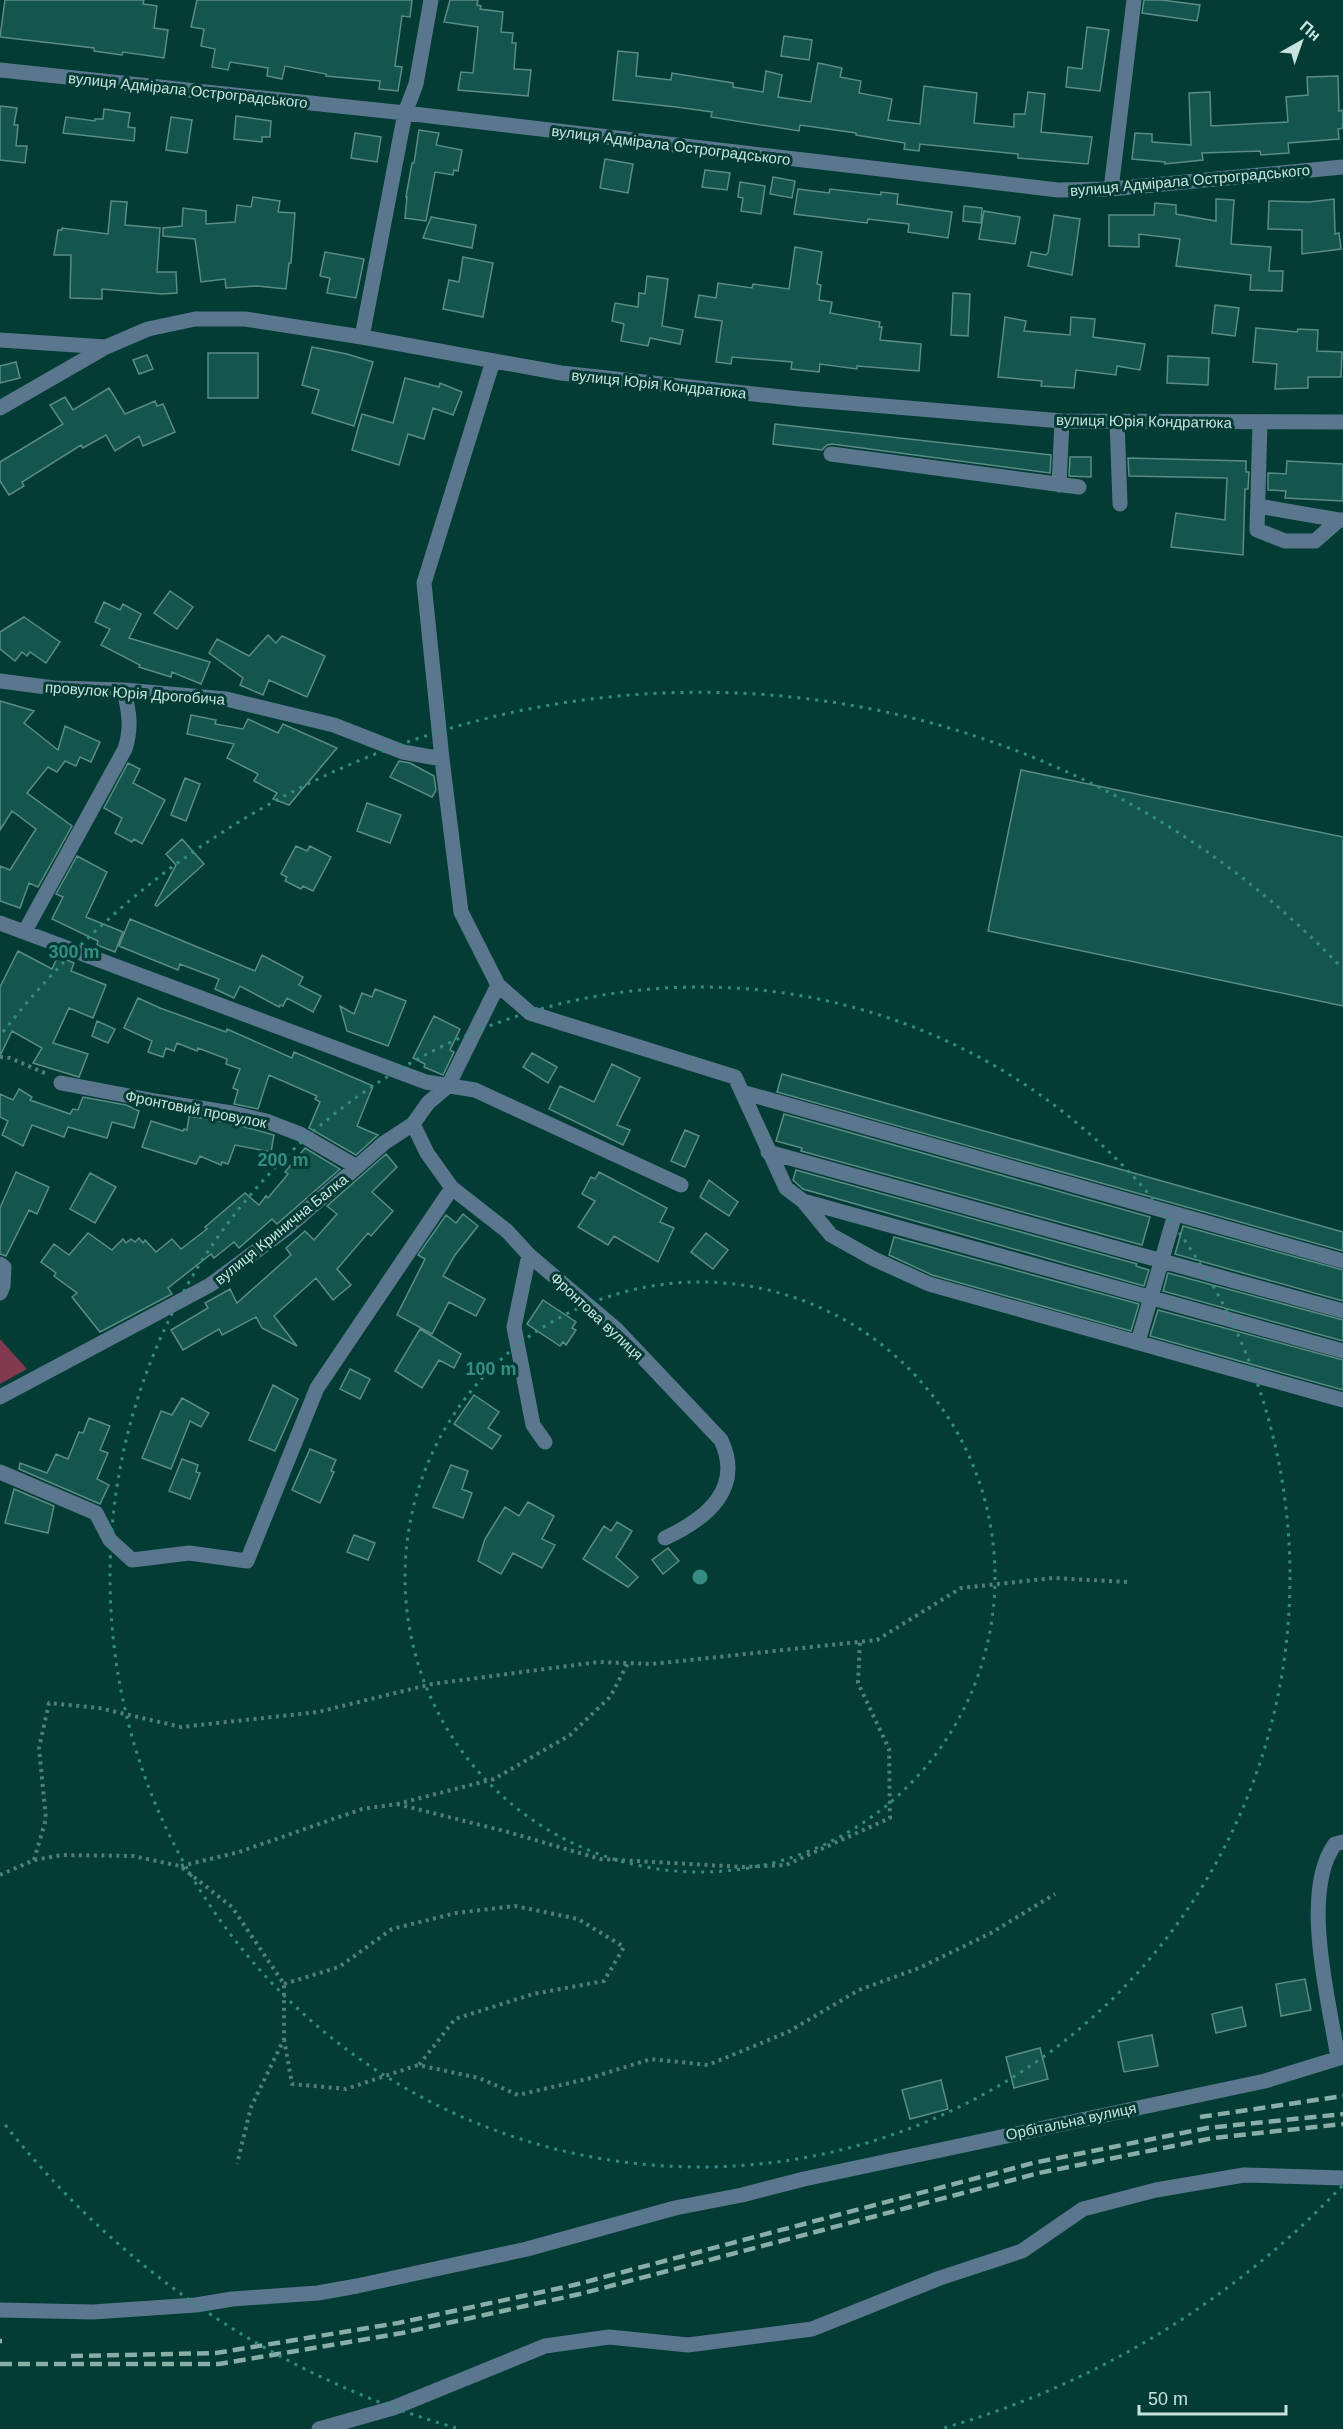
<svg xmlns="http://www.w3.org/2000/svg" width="1343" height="2429" viewBox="0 0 1343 2429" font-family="Arial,sans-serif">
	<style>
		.green { fill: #813a50 }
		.building { fill: #14564d; stroke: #5b8c84; stroke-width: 1.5 }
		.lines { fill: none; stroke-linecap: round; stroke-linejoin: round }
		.path { stroke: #527e78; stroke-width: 4; stroke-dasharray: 3 4.5; stroke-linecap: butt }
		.minor { stroke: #5a778e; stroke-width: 15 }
		.rail { stroke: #89ada7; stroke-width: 4.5; stroke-dasharray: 12 6; stroke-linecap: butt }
		.ring { fill: none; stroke: #348c84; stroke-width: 3; stroke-dasharray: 3 6 }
		.labels { text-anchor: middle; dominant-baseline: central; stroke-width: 6; stroke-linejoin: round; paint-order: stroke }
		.street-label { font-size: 15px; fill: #c8e2dd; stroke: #033c35 }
		.centre { fill: #348c84; stroke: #033c35; stroke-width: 3 }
		.ring-label { font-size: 18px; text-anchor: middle; font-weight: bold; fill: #348c84; stroke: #033c35; stroke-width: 6; stroke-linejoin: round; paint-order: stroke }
	</style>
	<rect width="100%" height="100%" fill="#033c35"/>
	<path class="green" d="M0 1339 27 1369 0 1384Z"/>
	<path class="building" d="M5 0H144L143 4 157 6 154 28 168 30 164 58 123 52 122 55 94 51V48L0 37Z
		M197 0H412L410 17 402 16 395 66 402 67 398 91 379 89 380 81 326 76V74L285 66 282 79 267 76 268 68 230 62 228 70 212 67 215 49 201 46 204 29 191 27Z
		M450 0H478L477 5 481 6 480 9 503 12 501 32 513 33 512 43H516L514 69 531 70 528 96 458 90 461 72 473 73 478 27 444 22Z
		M1144 0H1162L1200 5 1197 21 1142 13Z
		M1087 27 1109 30 1100 91 1066 87 1068 67 1082 69Z
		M784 36 812 40 809 60 781 56Z
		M618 51 638 53 636 76 671 80 672 73 733 83V87L763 92 766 71 782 75 778 97 811 102 818 63 842 68 840 77 861 81 859 93 892 99 888 120 920 124 924 86 977 93 974 123 1014 127V114H1025L1028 92 1045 94 1041 132 1092 137 1088 164 1018 158V154L920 144 919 151 904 149 905 143 856 135V133L800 125 799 131 711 117 712 112 676 107 613 100Z
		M1338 76 1339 111 1343 110V128L1338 129 1339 139 1288 143 1289 153 1261 155 1260 151 1202 153 1203 160 1165 164V162L1132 159 1135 133 1152 134V142L1191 145 1189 93 1210 92 1211 126 1288 122 1286 97 1308 95 1307 77Z
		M0 106 17 108 14 125H18L16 146H27L25 163 0 160Z
		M104 109 130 113 128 127 135 128 134 141 63 133 66 117 95 121V119H103Z
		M236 116 271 121 270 137H262V142L234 139Z
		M171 117 192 120 187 153 166 150Z
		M419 130 439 133 436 145 462 150 458 171 454 170 453 175 435 172 426 221 405 218 407 197H406L412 163H414Z
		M355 133 381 137 377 162 351 158Z
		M605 159 633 164 628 193 600 188Z
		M705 170 730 173 727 190 702 187Z
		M773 177 795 181 792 198 770 194Z
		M740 182 765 186 761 214 741 211 743 198 738 197Z
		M798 189 829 193 830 189 881 195V192L898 194 897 204 952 212 948 238 908 232 909 224 868 219 867 223 794 214Z
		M253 197 280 201 278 212 295 213 291 263H289L286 289 257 286 226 288 225 279 201 282 195 239 163 236V228L182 226 183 208 206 211V224L235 222 237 205 251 207Z
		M1216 199 1234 200 1231 244 1271 247 1269 271H1283L1282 291 1250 290 1251 275 1176 266 1180 239 1139 234V247L1109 246V215H1154L1155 203 1176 205V214L1216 221Z
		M1334 199 1335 234 1339 233 1341 249 1302 254V230L1268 229 1269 201 1309 202Z
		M111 201 127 202 125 225 160 228 157 272H176L177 293 162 294 102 289V299L70 298 71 255H54L58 230H62V228L108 234Z
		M964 206 982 208 981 223 963 221Z
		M984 211 1020 217 1015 244 979 239Z
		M1054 215 1080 219 1072 275 1028 266 1031 252 1046 255 1048 253Z
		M431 217 476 225 472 248 423 238Z
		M795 247 822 252 817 284 821 285 819 300 832 302 830 313 880 322 879 327H882L880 340 921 344 919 371 857 366V369L820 364 819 372 791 369 792 362 732 357 731 364 716 362 722 321 695 317 699 295 716 298 718 283 752 288 753 284 789 289Z
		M325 252 364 259 356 298 327 293 330 278 320 276Z
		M463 257 493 263 483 317 443 309 449 280 459 282Z
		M647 276 668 279 662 326 683 330 680 344 650 338 648 346 621 341 624 324 612 321 615 303 638 307 639 293 645 294Z
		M953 293 970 294 968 336 951 335Z
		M1215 305 1239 308 1235 336 1212 333Z
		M1005 317 1026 321 1024 331 1070 335 1071 317 1095 319 1093 337 1145 344 1140 370 1117 366 1116 375 1076 370 1074 388 1041 386 1042 381 998 377Z
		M1256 328 1297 332 1298 329 1318 330 1317 351 1342 352 1341 377H1308V388L1275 389 1277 364 1253 362Z
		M312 347 347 354 373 362 354 426 312 413 319 390 302 385Z
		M208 353H258V398H208Z
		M147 355 153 369 139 374 133 360Z
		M1168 356 1209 358 1208 385 1167 383Z
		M16 362 20 378 0 383V366Z
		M405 378 439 387 440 383 462 392 453 415 433 408 424 439 408 434 399 465 352 450 362 414 393 423Z
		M109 388 125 414 155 401 157 406 163 404 175 432 143 446 139 436 115 451 106 435 83 448 81 445 22 482 24 486 9 495 0 481V462L63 424 50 405 65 397 73 410Z
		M775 424 1051 455 1050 473 832 444 827 445 822 450 773 444Z
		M1070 457H1091V477L1069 476Z
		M1128 458 1246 461V472H1249L1248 489H1245L1243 555 1171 547 1176 513 1225 520 1227 478 1129 476Z
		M1287 461 1343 464V501L1285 498 1286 491 1268 490V473L1286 474Z
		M170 591 193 607 177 629 154 613Z
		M104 602 120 610 123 604 141 614 129 638 210 662 201 684 172 672 171 677 139 667 140 665 101 645 110 629 95 622Z
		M24 617 60 642 46 663 30 652 27 656 22 652 15 661 0 649V632Z
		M268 635 276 643 282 636 325 656 307 697 269 680 263 695 240 685 243 678 209 653 217 639 249 656Z
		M0 701 34 711 24 723 58 750 65 726 100 742 91 762 80 757 76 766 65 761 57 772 48 767 27 793 72 826 38 887 29 883 20 908 0 901V866L10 870 36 829 12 811 0 830Z
		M191 715 216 720 215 724 243 729 248 719 278 733 283 724 337 748 289 805 273 799 277 793 254 781 258 774 227 758 234 744 187 734Z
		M399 761 410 763 434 776 436 790 432 797 390 777Z
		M128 763 140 769 133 783 165 800 142 844 134 839 132 842 115 833 122 818 104 808Z
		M1021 770 1343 837V1006L988 931Z
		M185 778 200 784 186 821 171 815Z
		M367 803 401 815 390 843 357 831Z
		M182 839 204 864 157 906 155 905 176 865 166 854Z
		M296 846 307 851 310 846 331 857 313 891 303 886 301 889 285 881 287 877 281 874Z
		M77 856 107 872 86 917 123 932 115 952 97 945 98 941 52 919 63 897 56 894Z
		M130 919 255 971 262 955 303 977 299 985 321 996 313 1012 287 998 283 1006 280 1005 279 1007 240 986 234 998 215 989 219 979 180 964 178 970 119 946Z
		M18 951 52 969 58 956 74 963 71 971 106 985 93 1018 69 1008 53 1043 88 1054 79 1077 33 1063 42 1048 12 1031 0 1056V987Z
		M375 989 406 1001 388 1046 347 1031 340 1006 354 1014 362 993 372 997Z
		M138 998 160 1008 226 1032 227 1029 292 1058 294 1052 373 1086 357 1126 378 1135 356 1155 309 1128 320 1102 315 1099 317 1096 269 1075 258 1109 234 1104 238 1090 233 1088 240 1069 226 1064 227 1059 198 1048 197 1051 177 1043 174 1051 166 1048 163 1057 148 1052 152 1041 124 1028Z
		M434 1016 460 1029 450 1050 454 1052 443 1075 424 1067 425 1064 413 1058Z
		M97 1021 115 1029 108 1043 92 1036Z
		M532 1053 557 1067 548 1083 523 1067Z
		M612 1064 640 1078 617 1125 630 1130 623 1145 549 1109 560 1086 594 1102Z
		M782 1074 1343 1232V1251L777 1092Z
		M19 1089 32 1097 30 1100 70 1114 73 1109 78 1110 83 1097 126 1105 139 1111 134 1128 112 1122 107 1138 68 1127 64 1137 32 1125 23 1146 2 1135 8 1121 0 1117V1094L13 1100Z
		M784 1114 1150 1217 1142 1245 801 1151 802 1148 776 1141Z
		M189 1116 230 1123 274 1135 271 1152 235 1145 228 1164 222 1162 221 1165 200 1156 196 1164 142 1147 151 1121 183 1131 184 1129 187 1130Z
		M685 1130 699 1136 685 1167 671 1161Z
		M305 1148 340 1169 277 1224 272 1219 239 1248 234 1242 214 1258 211 1254 168 1288 172 1294 100 1332 72 1297 77 1293 54 1276 56 1273 41 1262 54 1244 69 1255 88 1233 112 1250 123 1239 126 1243 131 1239 135 1242 139 1238 143 1243 145 1240 156 1252 172 1239 181 1249 207 1229 205 1227 245 1193 259 1205 266 1196 268 1198 288 1174 285 1172Z
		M386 1154 397 1167 372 1192 393 1211 371 1236 368 1233 337 1269 351 1285 333 1300 316 1278 274 1316 297 1346 262 1328 256 1317 222 1335 219 1329 183 1350 171 1330 208 1308 205 1303 230 1289 237 1303 291 1255 286 1248 305 1231 314 1240 337 1214 327 1206Z
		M796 1170 1137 1264 1136 1266 1149 1270 1144 1286 803 1189 793 1180Z
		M16 1172 49 1187 37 1214 29 1210 6 1256 0 1254V1208Z
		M599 1172 667 1208 660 1222 674 1228 658 1262 614 1236 608 1245 578 1227 595 1201 582 1194 591 1177 595 1179Z
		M90 1173 116 1187 95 1223 70 1209Z
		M709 1180 738 1202 729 1216 700 1197Z
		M463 1214 478 1226 455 1255 443 1276 485 1299 476 1316 449 1302 432 1334 397 1315 425 1259 418 1255 446 1215 456 1223Z
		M1183 1226 1343 1270V1301L1175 1254Z
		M706 1233 728 1250 713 1269 691 1252Z
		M894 1237 1139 1304 1131 1331 932 1275 889 1255Z
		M1168 1273 1343 1320V1341L1163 1291Z
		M543 1300 576 1322 572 1328 576 1330 566 1345 563 1342 560 1346 527 1324Z
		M1158 1310 1343 1360V1390L1150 1336Z
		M420 1329 461 1354 454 1368 439 1360 422 1388 395 1371Z
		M350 1369 370 1379 360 1399 340 1389Z
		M273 1385 298 1399 275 1451 249 1440Z
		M474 1395 499 1412 488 1428 501 1436 492 1449 454 1424Z
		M182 1398 209 1413 201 1427 190 1421 171 1469 142 1458 161 1411 172 1415Z
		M89 1418 110 1426 100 1450 108 1453 97 1479 109 1485 100 1504 19 1469 20 1463 47 1473 56 1454 68 1459 79 1432 83 1433Z
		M310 1449 336 1460 331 1471 334 1472 320 1503 292 1490Z
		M182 1459 198 1465 196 1472 200 1473 190 1499 169 1491Z
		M451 1465 468 1471 462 1489 472 1493 463 1518 433 1507Z
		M14 1489 54 1506 48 1533 5 1523Z
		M528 1502 554 1516 542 1539 555 1545 542 1568 513 1553 501 1574 478 1561 485 1539 505 1507 519 1516Z
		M617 1522 632 1531 616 1557 638 1577 628 1587 583 1559 604 1526 611 1531Z
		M354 1535 375 1543 368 1560 347 1552Z
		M668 1548 679 1561 663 1574 652 1560Z
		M1305 1979 1311 2010 1281 2016 1276 1984Z
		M1242 2007 1246 2026 1216 2033 1212 2014Z
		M1152 2035 1158 2066 1124 2072 1118 2042Z
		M1040 2048 1048 2079 1014 2088 1006 2057Z
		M941 2080 948 2109 910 2119 902 2090Z"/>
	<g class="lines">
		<path class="path" d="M0 1057 10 1058 47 1074
			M397 1804 508 1832 600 1859 743 1867 786 1865 890 1818 889 1749 858 1683 860 1641
			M34 1860 46 1819 39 1748 49 1703 99 1708 181 1727 318 1712 432 1684 598 1662 652 1664 877 1640 961 1588 1053 1578 1128 1582
			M181 1866 239 1852 362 1809 397 1804 494 1779 570 1735 610 1697 628 1663
			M0 1875 34 1860 62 1855 133 1856 180 1866 232 1907 284 1984V2039L251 2107 237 2164
			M284 1984 339 1967 392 1929 456 1913 515 1906 578 1919 624 1947 604 1981 533 1994 455 2019 419 2065
			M284 2039 292 2084 346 2089 418 2065 479 2078 518 2095 587 2079 651 2059 708 2065 788 2032 859 1990 919 1968 991 1933 1055 1894"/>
		<path class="minor" d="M0 70 405 113 1058 190 1111 189 1343 167
			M1111 189 1134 0
			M362 337 405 113 416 84 431 0
			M0 340 106 347
			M493 361 424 583 442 759 461 912 498 985 530 1013 735 1077 786 1188 803 1201 831 1235 874 1259 929 1284 1343 1400
			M0 408 106 347 148 329 195 319H245L362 337 561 373 800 399 1062 421 1343 422
			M1117 421 1120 504
			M1260 422 1257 530 1285 541H1315L1339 520H1343
			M831 454 1079 487
			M1059 485 1062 421
			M1258 506 1339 520
			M0 681 54 688 124 690 226 699 334 725 403 752 442 759
			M0 923 426 1082 475 1090 681 1185
			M25 931 125 749C132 727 129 712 124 690
			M61 1083 161 1102 232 1113 266 1121 300 1134 357 1167
			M742 1092 1343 1261
			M413 1124 427 1153 452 1188 507 1231 529 1255 616 1329 721 1440C744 1489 706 1519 665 1538
			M768 1152 1343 1311
			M803 1201 1343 1351
			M529 1255 514 1327 533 1425 545 1442
			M0 1264 4 1267 3 1286 0 1293
			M1138 1342 1175 1214
			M0 1397 210 1285 286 1229 384 1143 413 1124 428 1103 448 1086 498 985
			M0 1472 96 1513 110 1540 132 1560 189 1553 247 1561 317 1388 452 1188
			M1338 2058C1329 2001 1300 1892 1335 1844L1343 1842
			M0 2310 93 2312 196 2305 232 2299 318 2293 357 2286 527 2249 675 2208 742 2195 804 2179 1265 2081 1343 2057
			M319 2429 393 2408 545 2346 609 2337 688 2345 812 2329 940 2278 1022 2251 1083 2209 1156 2190 1244 2175 1343 2178"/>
		<path class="rail" d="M1200 2117 1343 2096
			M0 2341H2
			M71 2356 216 2353 398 2323 574 2285 1033 2163 1207 2128 1343 2114
			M0 2364H219L402 2333 580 2294 1039 2173 1213 2138 1343 2124"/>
	</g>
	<g class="ring">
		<circle cx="700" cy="1577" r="295"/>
		<circle cx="700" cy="1577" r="590"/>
		<path d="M1342 2186A885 885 0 0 1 944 2428M456 2428A885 885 0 0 1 3 2122M3 1032A885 885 0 0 1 1342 968"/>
	</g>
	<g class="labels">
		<g class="street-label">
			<text transform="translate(188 90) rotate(6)">вулиця Адмірала Остроградського</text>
			<text transform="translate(671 145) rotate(7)">вулиця Адмірала Остроградського</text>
			<text transform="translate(1190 180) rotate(-5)">вулиця Адмірала Остроградського</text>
			<text transform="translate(659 384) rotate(6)">вулиця Юрія Кондратюка</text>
			<text transform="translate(1144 421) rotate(1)">вулиця Юрія Кондратюка</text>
			<text transform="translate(135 693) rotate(4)">провулок Юрія Дрогобича</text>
			<text transform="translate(196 1109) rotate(11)">Фронтовий провулок</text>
			<text transform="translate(281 1229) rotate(-39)">вулиця Кринична Балка</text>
			<text transform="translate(597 1316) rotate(43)">Фронтова вулиця</text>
			<text transform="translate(1071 2121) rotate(-12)">Орбітальна вулиця</text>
		</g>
	</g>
	<circle cx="700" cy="1577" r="9" class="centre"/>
	<g class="ring-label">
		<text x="74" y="958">300 m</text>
		<text x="283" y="1166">200 m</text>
		<text x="491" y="1375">100 m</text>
	</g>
	<g transform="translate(1301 42) rotate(40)" stroke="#033c35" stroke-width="4.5" paint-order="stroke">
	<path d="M0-4.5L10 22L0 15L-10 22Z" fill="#c8e2dd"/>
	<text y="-9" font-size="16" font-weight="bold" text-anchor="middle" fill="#c8e2dd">Пн</text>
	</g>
	<path d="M1139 2405v9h147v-9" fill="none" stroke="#c8e2dd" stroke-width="3"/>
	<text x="1148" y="2405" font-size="18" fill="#c8e2dd" stroke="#033c35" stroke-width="4.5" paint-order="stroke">50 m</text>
</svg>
